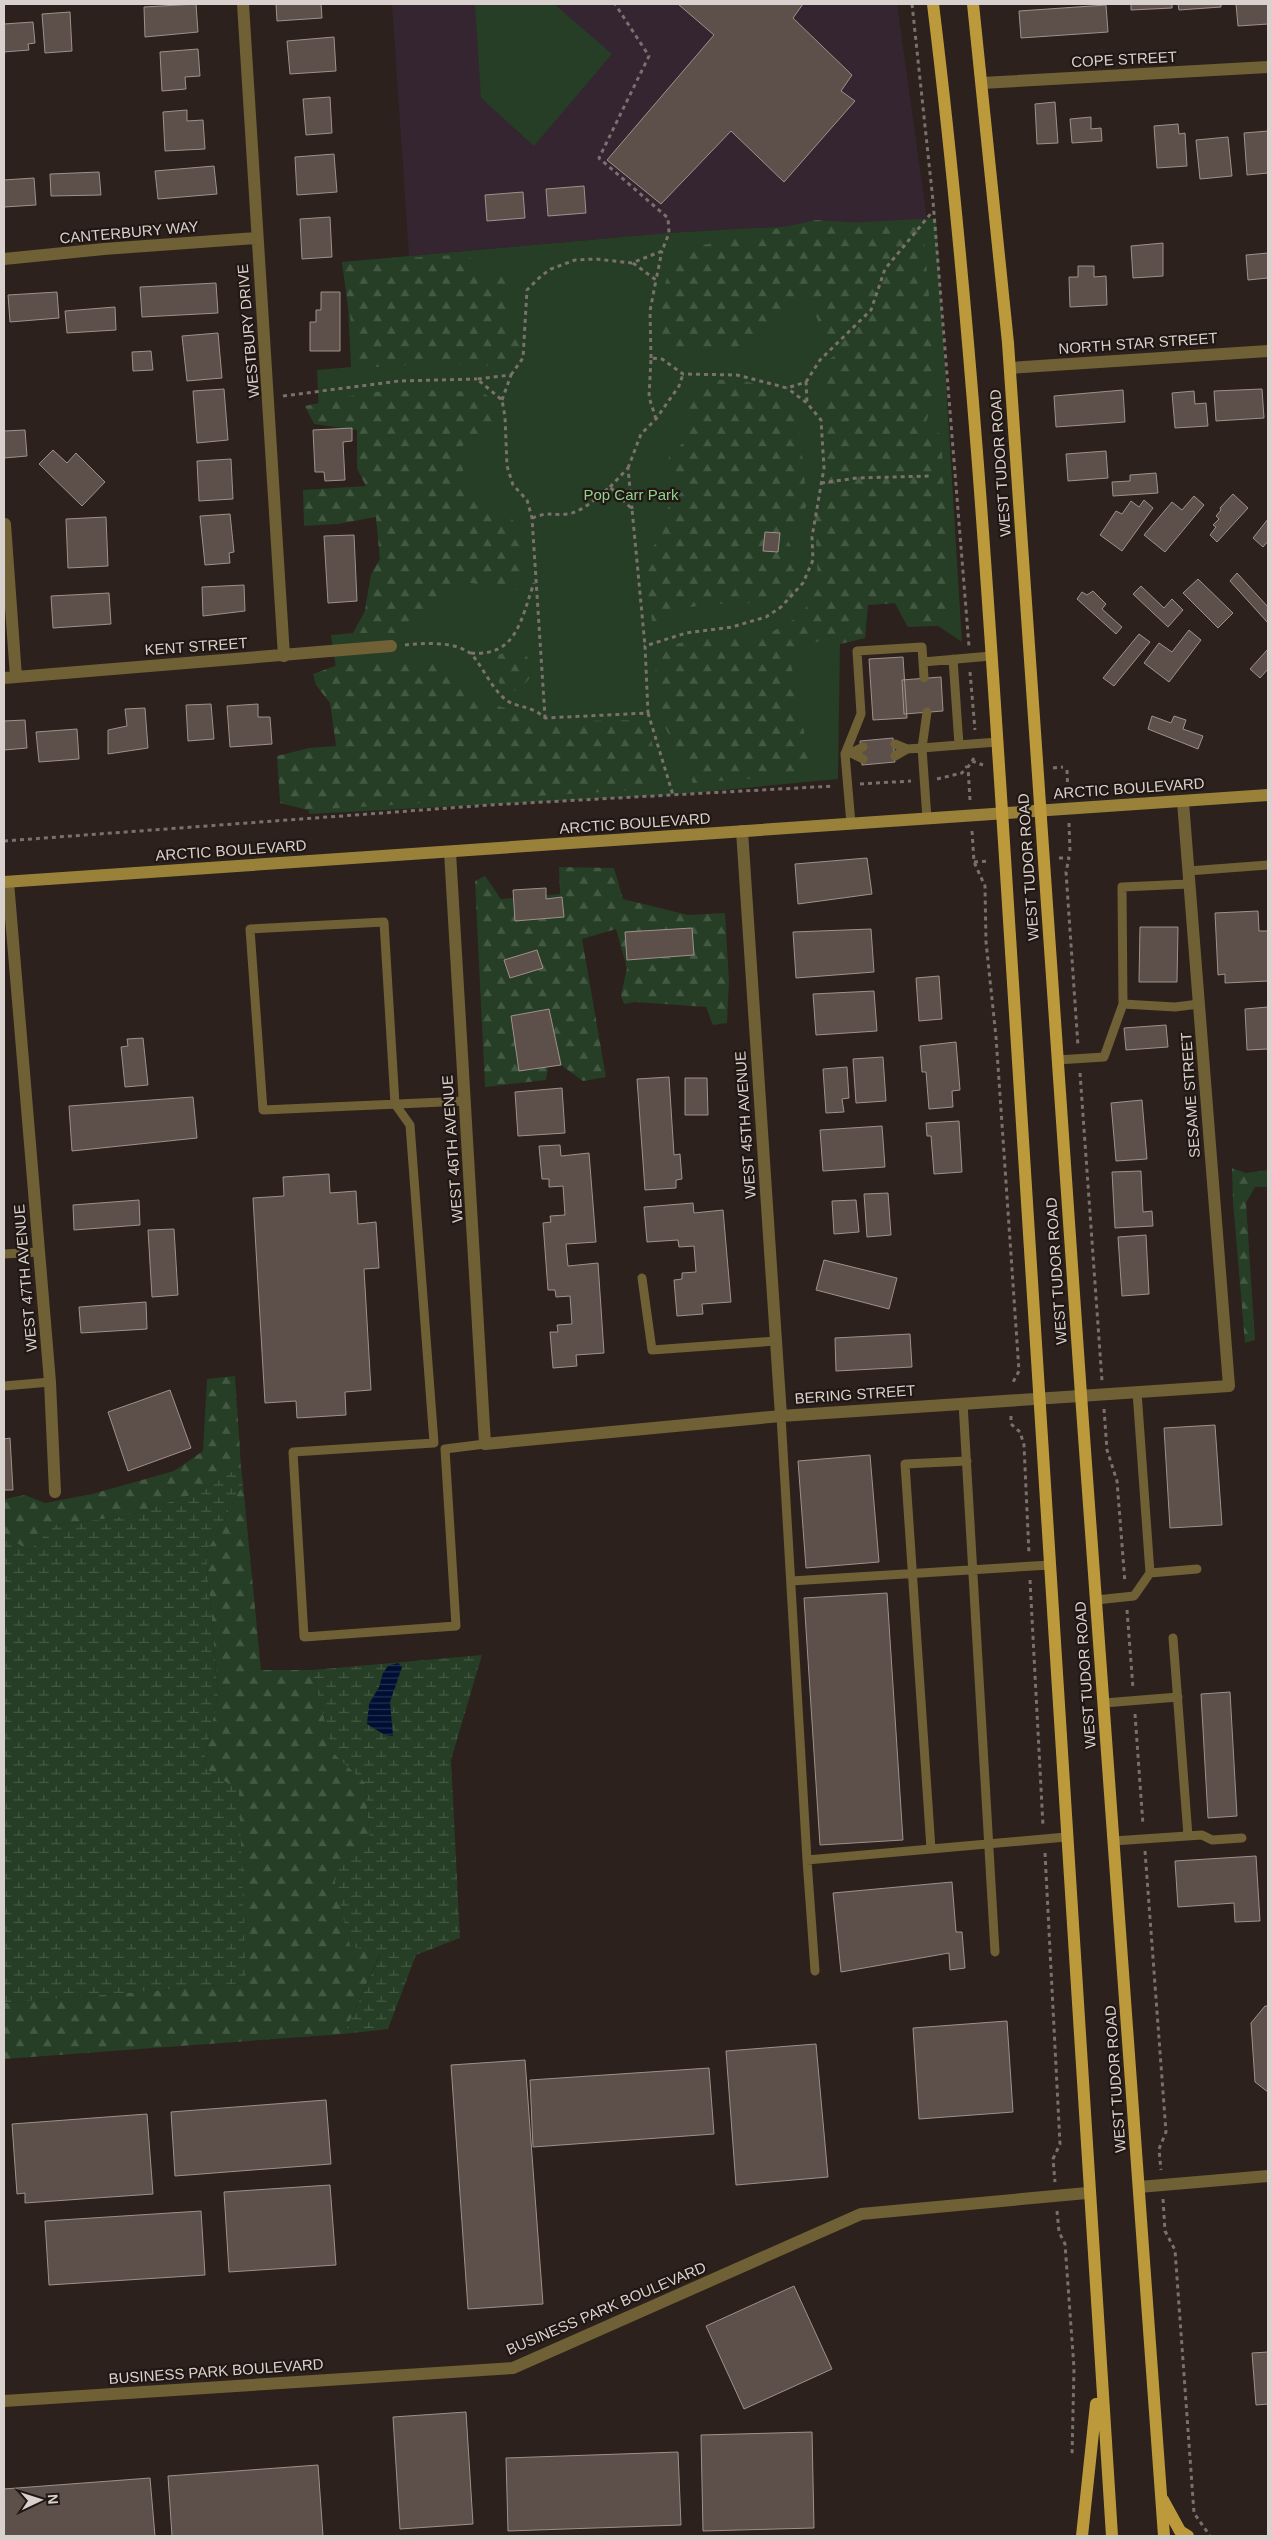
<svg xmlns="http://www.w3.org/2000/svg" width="1272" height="2540" viewBox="0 0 1272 2540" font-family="Arial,sans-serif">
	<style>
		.education { fill: #352531 }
		.green { fill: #253e25 }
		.forest { fill: url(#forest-firs) }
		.wetland { fill: url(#wetland-marsh) }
		.water { fill: url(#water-rules) }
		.building { fill: #5d504a; stroke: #9f918a }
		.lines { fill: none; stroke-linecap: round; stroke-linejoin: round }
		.path { stroke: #7a706c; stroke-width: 3; stroke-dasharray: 4 4; stroke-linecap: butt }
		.lane { stroke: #6f6035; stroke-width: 9 }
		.street { stroke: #6f6035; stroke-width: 12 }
		.secondary { stroke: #9a813a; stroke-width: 12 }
		.primary { stroke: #bc9a3b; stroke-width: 12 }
		.labels { text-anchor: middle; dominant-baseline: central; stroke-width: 4.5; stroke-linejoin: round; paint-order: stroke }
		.street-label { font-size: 15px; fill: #d9d1ce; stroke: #221813 }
		.park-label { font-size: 15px; fill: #91d191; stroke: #221813 }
	</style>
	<defs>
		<pattern id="forest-firs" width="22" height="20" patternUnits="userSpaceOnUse" patternTransform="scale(1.25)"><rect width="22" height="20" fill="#253e25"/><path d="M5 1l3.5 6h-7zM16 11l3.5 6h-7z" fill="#445943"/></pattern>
		<pattern id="wetland-marsh" width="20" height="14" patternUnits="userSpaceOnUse" patternTransform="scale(1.25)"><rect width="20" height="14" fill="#253e25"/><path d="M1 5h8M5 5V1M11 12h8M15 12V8" fill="none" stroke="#445943"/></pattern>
		<pattern id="water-rules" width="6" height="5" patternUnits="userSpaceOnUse" patternTransform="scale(1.25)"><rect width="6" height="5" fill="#000e34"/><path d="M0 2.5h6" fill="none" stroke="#253050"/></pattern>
	</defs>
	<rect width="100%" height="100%" fill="#2c211c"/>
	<path class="education" d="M392 4H897L927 219 669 233 409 256Z"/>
	<path class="green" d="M475 4H554L612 54 534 146 481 98Z
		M936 218 962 642 938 626 908 627 895 603 867 605 865 638 840 644 838 779 673 795 309 814 304 760 340 750 338 683 331 635 353 633 364 615 371 575 380 559 376 517 341 520 366 492 361 415 319 416 317 370 351 367 348 308 342 262 667 233Z"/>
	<path class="forest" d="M816 220 923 227 937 387 924 429 941 434 951 623 908 627 895 603 868 605 865 638 840 644 827 638 789 653 812 774 693 783 659 715 654 649 705 637H726L756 641 800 616 818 589 815 514 826 498 824 445 828 360 845 349 826 339 807 296 780 313 751 349 663 348 658 305 676 251Z
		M469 254 476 274 504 269 510 277 509 325 520 343V358L512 366 427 364 358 368 342 262Z
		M735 379C759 384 778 390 797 405L807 505 788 541 803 568 793 602 710 604 678 609 664 623 652 621 643 557 661 538 667 509 684 489 665 474 669 456 685 441 690 426 686 401 692 388 705 381Z
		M424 390 481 392 496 401 500 424 479 442 463 445V480L487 509 510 517 524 534 522 591 458 581 407 633H353L365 611 371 575 380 559 376 517 338 524 304 526 303 490 366 486 357 469V430L314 424 305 406 368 392Z
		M521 646 532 666 529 679 518 691 500 687 497 670 498 655Z
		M439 660 492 704 522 713 545 727 577 721 646 720 661 777 635 790 308 810 280 803 277 756 309 748 336 746 330 703 316 685 313 674 346 662Z
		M559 867 614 868 623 899 688 915 725 913 729 981 727 1023 713 1025 706 1007 635 1002 624 1004 621 995 627 968 616 929 582 939 606 1077 583 1081 561 1065 548 1067 546 1080 485 1087 475 881 485 876 501 899 560 894Z
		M1232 1168 1246 1173 1268 1170V1187H1255L1246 1203 1255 1340 1245 1343 1233 1202Z
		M235 1376 241 1466 200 1492 127 1516 55 1525 29 1551 4 1535V1499L25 1495 45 1503 92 1494 174 1471 203 1451 207 1379Z
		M243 1484 261 1670H312L333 1752 365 1782 370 1843 350 1945 380 1954 344 2034 4 2059V2003L246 1983 203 1766 218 1696 206 1553Z"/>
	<path class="wetland" d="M241 1466 243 1484 206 1553 218 1696 203 1766 239 1791 246 1983 4 2003V1535L29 1551 55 1525 127 1516 200 1492Z
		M482 1655 451 1760 460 1938 416 1955 388 2029 344 2034 380 1955 350 1946 333 1873 370 1843 365 1783 333 1753 312 1670Z"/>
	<path class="water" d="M398 1663 402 1667 390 1702 393 1736 385 1735 367 1724 369 1704 379 1687 383 1673 388 1666Z"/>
	<path class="building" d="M196 4 198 32 145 37 144 7Z
		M276 4H321L322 18 277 21Z
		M678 4H803L793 18 852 75 841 91 855 101 784 182 731 131 661 204 607 160 714 35Z
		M1131 4H1172V8L1131 10Z
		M1178 4H1221V7L1179 10Z
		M1236 4H1268V24L1238 26Z
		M1106 5 1108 32 1021 38 1019 11Z
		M70 12 72 51 45 53 42 14Z
		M33 22 35 43 28 44 29 50 4 52V24Z
		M334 37 336 71 290 74 287 41Z
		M198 49 200 76 185 77 186 89 162 91 160 52Z
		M330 97 332 133 306 135 303 99Z
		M1055 102 1058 143 1037 144 1035 104Z
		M187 110V121L203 120 205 149 165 151 163 112Z
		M1091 117V129L1101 128 1102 141 1072 143 1070 119Z
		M1178 124 1179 134 1185 133 1187 166 1157 168 1154 126Z
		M1268 131V173L1247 175 1244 133Z
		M1228 137 1232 176 1200 179 1196 140Z
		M334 154 337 192 297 195 295 157Z
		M214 166 217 194 158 199 155 171Z
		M99 172 101 195 51 196 50 174Z
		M34 178 36 205 4 207V180Z
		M584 186 586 213 548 216 546 189Z
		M523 192 525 218 487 221 485 195Z
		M330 217 332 257 302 259 300 219Z
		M1163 243V276L1133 278 1131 246Z
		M1268 253V278L1248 280 1246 255Z
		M1078 266H1094V277L1106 276 1107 305 1070 307 1069 277H1078Z
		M216 283 218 313 142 317 140 287Z
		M57 292 59 318 10 322 8 295Z
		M321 292H340V351H310V322H316V310H321Z
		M115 307 116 330 67 333 65 311Z
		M218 333 222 378 187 381 182 336Z
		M151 351 153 370 133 371 132 352Z
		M224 389 228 440 197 443 193 391Z
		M1262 389 1264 418 1216 421 1214 391Z
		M1123 390 1125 422 1056 427 1054 396Z
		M1194 391 1195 404 1206 403 1208 426 1175 428 1172 393Z
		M352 428V441L343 442 345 480 325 481 324 472H315L313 430Z
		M25 430 27 456 4 458V431Z
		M53 450 67 463 76 453 105 482 82 506 39 464Z
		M1106 451 1108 478 1068 481 1066 454Z
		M231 459 233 499 199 501 197 461Z
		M1156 473 1158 493 1113 496 1112 482 1130 481V475Z
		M1233 494 1248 508 1217 542 1210 535 1216 527 1213 525 1219 519 1216 516 1221 510 1220 508Z
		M1194 496 1204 505 1165 552 1144 535 1172 502 1182 510Z
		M1144 500 1153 508 1122 551 1100 535 1116 511 1122 514 1131 501 1139 507Z
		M230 514 234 552 229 553 230 563 205 565 200 516Z
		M106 517 108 566 68 568 66 519Z
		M1268 519V541L1263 547 1253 538Z
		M765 532 780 533 778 552 763 551Z
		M354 535 357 601 328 603 324 536Z
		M1237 573 1268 607V623L1230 581Z
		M1198 579 1233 613 1218 628 1183 593Z
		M244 585 245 611 203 616 202 587Z
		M1141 586 1164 608 1172 599 1183 610 1168 627 1133 594Z
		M1093 591 1106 604 1102 609 1122 627 1116 634 1077 599 1082 592 1087 595Z
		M109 593 111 624 53 628 51 596Z
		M1189 630 1201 640 1169 682 1144 663 1159 643 1172 652Z
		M1139 634 1150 642 1114 686 1103 678Z
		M1268 649V669L1260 678 1250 669Z
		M903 657 907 718 873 720 869 659Z
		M941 677 943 711 904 714 902 680Z
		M211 704 214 739 188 741 186 705Z
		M258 704V717H270L272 744 230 747 227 706Z
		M145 708 148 748 108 754V730L127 726 125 709Z
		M1152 716 1171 723 1174 716 1186 720 1183 729 1203 736 1198 749 1148 729Z
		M25 720 27 748 4 750V721Z
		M77 729 79 759 39 762 36 732Z
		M893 738 895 762 862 765 860 741Z
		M867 858 872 894 798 904 795 864Z
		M546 888V899L562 897 564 917 515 921 513 890Z
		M1258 911 1259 931H1268V981L1225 983V974L1218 975 1215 913Z
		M1140 927H1178L1177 982H1139Z
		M692 928 694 955 627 960 625 932Z
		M871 929 874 972 796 978 793 932Z
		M537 950 543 968 510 978 504 960Z
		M939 976 942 1019 919 1021 916 978Z
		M874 991 877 1031 816 1035 813 994Z
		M1268 1007V1049L1247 1050 1245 1009Z
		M549 1009 561 1065 519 1071 511 1016Z
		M1166 1025 1168 1047 1126 1050 1124 1028Z
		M143 1038 148 1085 125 1087 121 1047 128 1046 127 1039Z
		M956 1042 960 1090 952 1091 953 1107 929 1109 926 1072H922L920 1046Z
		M883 1057 886 1101 856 1103 853 1059Z
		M847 1067 849 1098 842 1099 844 1112 826 1113 823 1069Z
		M669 1077 674 1155 680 1154 682 1179 676 1180V1188L645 1190 637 1079Z
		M685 1078H707L708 1115H685Z
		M562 1088 565 1133 518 1136 515 1092Z
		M193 1097 197 1138 72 1151 69 1106Z
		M1142 1100 1147 1159 1116 1161 1111 1103Z
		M959 1121 962 1172 934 1174 931 1136H927L926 1123Z
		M882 1126 885 1167 823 1171 820 1130Z
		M560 1145 561 1156 589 1153 596 1242 566 1244 568 1266 598 1263 604 1353 576 1355 577 1366 553 1368 550 1332H558L557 1325 572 1324 570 1296 556 1297 555 1290H548L543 1223 551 1222 550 1216 565 1215 563 1186 549 1187V1179H542L539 1146Z
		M1141 1171 1143 1212 1152 1211 1153 1226 1115 1228 1112 1172Z
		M329 1174 330 1193 356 1191 358 1224 376 1222 379 1268 364 1269 371 1390 345 1392 346 1415 297 1418 296 1401 265 1403 253 1198 284 1196 283 1177Z
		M888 1193 891 1235 867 1237 864 1194Z
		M139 1200 140 1225 74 1230 73 1205Z
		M856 1200 859 1232 834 1234 832 1201Z
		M693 1203 694 1213 723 1210 731 1302 702 1304 703 1314 677 1316 674 1280 682 1279V1273L696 1272 694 1246 679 1247 678 1240 647 1242 644 1207Z
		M174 1229 178 1295 152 1297 148 1230Z
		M1146 1235 1149 1294 1122 1296 1118 1237Z
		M824 1260 897 1278 889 1309 816 1290Z
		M146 1302 147 1329 81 1333 79 1307Z
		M910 1334 912 1367 836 1371 835 1338Z
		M170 1390 191 1448 128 1471 108 1412Z
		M1215 1425 1222 1525 1170 1528 1164 1428Z
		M10 1438 13 1490H4V1439Z
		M870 1455 879 1562 806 1568 798 1461Z
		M887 1593 903 1840 820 1845 804 1598Z
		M1230 1692 1237 1816 1208 1818 1201 1694Z
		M1256 1856 1260 1921 1235 1922 1234 1903 1178 1907 1175 1861Z
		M952 1882 956 1932H962L965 1968 950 1970 949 1953 841 1972 833 1893Z
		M1265 2006H1268V2092L1255 2082 1251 2023Z
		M1007 2021 1013 2112 919 2119 913 2028Z
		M816 2044 828 2177 736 2185 726 2051Z
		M525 2060 543 2304 468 2309 451 2065Z
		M709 2068 714 2134 533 2147 530 2080Z
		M326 2100 331 2164 175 2176 171 2112Z
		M147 2114 153 2194 25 2203V2193L17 2194 12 2124Z
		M330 2185 336 2265 229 2272 224 2192Z
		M201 2211 205 2275 49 2285 45 2221Z
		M794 2286 832 2369 744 2409 706 2326Z
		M1268 2352V2404L1256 2405 1252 2353Z
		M466 2412 473 2524 400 2529 393 2417Z
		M812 2432 814 2528 703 2531 701 2435Z
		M678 2452 681 2525 508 2531 506 2458Z
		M318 2465 323 2536H172L168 2476Z
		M150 2478 155 2536H4V2489Z"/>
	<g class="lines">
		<path class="path" d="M912 4 933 201 969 646
			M633 263 656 280 662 251
			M651 358 650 311 656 280
			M511 375 523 358 527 290 541 276 551 269 575 260 596 259 632 263 662 251 669 233 668 218 599 158 649 56 615 4
			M806 382 820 360 871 310 885 269 933 211
			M283 396 399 381 477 379
			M502 400 511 375 477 379 502 400 505 417 507 466 513 485 527 500 532 518 545 717
			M656 419 649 397 651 358 662 359 683 374 737 375 787 388 806 382 807 403
			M628 468 641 434 656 419 679 386 683 374
			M821 483 857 478 932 476
			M610 487 628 468 632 509
			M532 518C550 511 552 516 567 514 583 512 597 497 610 487L632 509 645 646
			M405 645C424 643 453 641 470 653 479 660 491 688 505 699 517 709 530 704 545 718L648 713 645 646 686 633 732 627 766 617 781 607 803 583 813 560 812 537 824 468 821 420 807 403 787 388
			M471 653C517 657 521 619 534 583
			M970 672 975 730
			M648 713 673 795
			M972 761 983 765
			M1053 768 1063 767
			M1067 770 1068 795
			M937 779 962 773 967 766
			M860 784 911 781
			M970 800 968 767 974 758
			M1069 823 1070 852
			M972 831 974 862 985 886 986 942 996 1037 1019 1371 1012 1384
			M4 841 490 805 834 786
			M1059 858H1069L1066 872 1078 1046
			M974 862 990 861
			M1080 1073 1102 1381
			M1104 1409 1107 1450 1117 1481 1125 1583
			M1011 1416V1424L1020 1432 1024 1445 1029 1554
			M1030 1580 1043 1826
			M1127 1610 1133 1688
			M1135 1714 1143 1825
			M1145 1851 1166 2132 1159 2149 1161 2170
			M1045 1853 1060 2144 1053 2159 1055 2182
			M1163 2199 1165 2231 1175 2250 1194 2513 1210 2536
			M1057 2211 1059 2232 1065 2244 1074 2368 1072 2457"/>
		<path class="lane" d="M924 678 923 662 991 656
			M895 744 907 749 922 748 927 712
			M959 745 997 742
			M863 747 851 753 863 759
			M845 754 861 714 857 651 922 647 923 662
			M895 756 907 749
			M927 819 922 748 959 745 953 659
			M851 824 845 754 851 753
			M1188 871 1268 865
			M1123 1004 1175 1007 1199 1004
			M1057 1060 1104 1057 1123 1004 1122 887 1189 884
			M465 1101 263 1110 250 929 384 922 395 1104 410 1125 434 1443 293 1452 304 1637 456 1626 445 1449 485 1444
			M4 1254 39 1252
			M642 1278 652 1350 776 1341
			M4 1386 50 1382
			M963 1403 995 1952
			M781 1416 807 1860
			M1150 1573 1197 1569
			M791 1581 1050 1565
			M1096 1600 1134 1596 1150 1573 1137 1392
			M1173 1638 1188 1836
			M1104 1703 1178 1697
			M1113 1841 1202 1835 1212 1840 1242 1838
			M931 1849 905 1464 967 1461
			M815 1971 807 1860 1066 1837"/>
		<path class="street" d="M243 4C257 221 272 438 284 656
			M982 83 1268 67
			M4 259 104 249 256 238
			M1010 368 1268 351
			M5 524 16 677
			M4 678 391 646
			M742 831 781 1416
			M450 852 485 1444 781 1416 1229 1386 1183 802
			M8 882 50 1382 55 1492
			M1139 2187 1268 2176
			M4 2401 513 2368 861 2214 1087 2193"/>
		<path class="secondary" d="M4 882 1268 795"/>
		<path class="primary" d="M933 4C973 329 992 656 1013 983 1047 1501 1075 2019 1112 2536
			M973 4 1008 343 1081 1395 1164 2536
			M1163 2500 1180 2531 1188 2536
			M1082 2536 1096 2404"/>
	</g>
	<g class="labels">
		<g class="street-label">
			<text transform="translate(1124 59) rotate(-3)">COPE STREET</text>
			<text transform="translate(129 232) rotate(-5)">CANTERBURY WAY</text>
			<text transform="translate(248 331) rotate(-95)">WESTBURY DRIVE</text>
			<text transform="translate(1138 343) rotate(-4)">NORTH STAR STREET</text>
			<text transform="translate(1000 463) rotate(-94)">WEST TUDOR ROAD</text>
			<text transform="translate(196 646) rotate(-4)">KENT STREET</text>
			<text transform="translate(1129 788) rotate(-4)">ARCTIC BOULEVARD</text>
			<text transform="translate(635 823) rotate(-4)">ARCTIC BOULEVARD</text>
			<text transform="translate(231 850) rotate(-4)">ARCTIC BOULEVARD</text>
			<text transform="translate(1028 867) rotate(-94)">WEST TUDOR ROAD</text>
			<text transform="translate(1190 1095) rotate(-94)">SESAME STREET</text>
			<text transform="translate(745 1125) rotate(-94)">WEST 45TH AVENUE</text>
			<text transform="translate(452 1149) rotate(-94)">WEST 46TH AVENUE</text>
			<text transform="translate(1056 1271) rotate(-94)">WEST TUDOR ROAD</text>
			<text transform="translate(25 1278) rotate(-95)">WEST 47TH AVENUE</text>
			<text transform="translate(855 1394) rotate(-4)">BERING STREET</text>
			<text transform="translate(1085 1675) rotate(-94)">WEST TUDOR ROAD</text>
			<text transform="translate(1115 2079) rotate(-94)">WEST TUDOR ROAD</text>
			<text transform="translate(606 2308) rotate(-23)">BUSINESS PARK BOULEVARD</text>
			<text transform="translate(216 2371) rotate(-4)">BUSINESS PARK BOULEVARD</text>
		</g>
		<g class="park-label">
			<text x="631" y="494">Pop Carr Park</text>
		</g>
	</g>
	<rect width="1272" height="2540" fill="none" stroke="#d9d1ce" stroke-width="10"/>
	<g transform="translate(40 2500) rotate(86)" stroke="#221813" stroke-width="4" paint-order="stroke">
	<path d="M0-4L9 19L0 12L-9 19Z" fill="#d9d1ce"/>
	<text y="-8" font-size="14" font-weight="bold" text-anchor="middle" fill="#d9d1ce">N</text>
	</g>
</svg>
